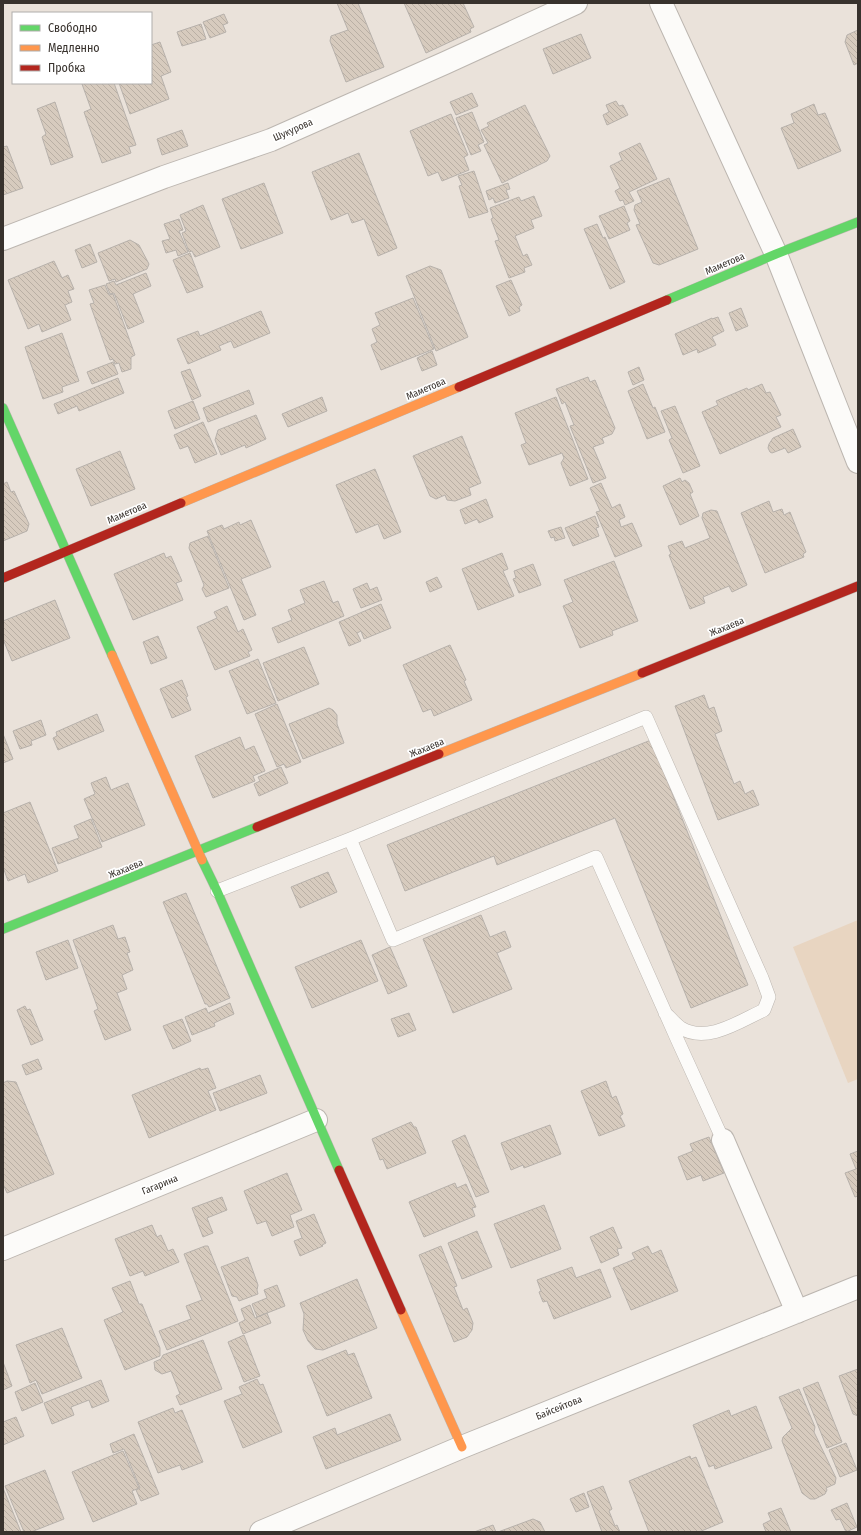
<svg xmlns="http://www.w3.org/2000/svg" width="861" height="1535" viewBox="0 0 861 1535" font-family="'Fira Sans Condensed',sans-serif">
	<style>
		.grass { fill: #e8d5c1 }
		.building { fill: url(#building-back-hatch); stroke: #b7b1ab }
		.lines { fill: none; stroke-linecap: round; stroke-linejoin: round }
		.lane-casing { stroke: #bcb6b0; stroke-width: 14 }
		.street-casing { stroke: #bcb6b0; stroke-width: 24 }
		.fast-casing { stroke: #bcb6b0; stroke-width: 10 }
		.slow-casing { stroke: #bcb6b0; stroke-width: 10 }
		.jam-casing { stroke: #bcb6b0; stroke-width: 10 }
		.lane { stroke: #fcfbf9; stroke-width: 13 }
		.street { stroke: #fcfbf9; stroke-width: 22 }
		.fast { stroke: #63d668; stroke-width: 9 }
		.slow { stroke: #ff974d; stroke-width: 9 }
		.jam { stroke: #b3261e; stroke-width: 9 }
		.labels { text-anchor: middle; dominant-baseline: central; stroke-width: 3.5; stroke-linejoin: round; paint-order: stroke }
		.street-label { font-size: 10px; fill: #38322d; stroke: #fff }
	</style>
	<defs>
		<pattern id="building-back-hatch" width="6" height="6" patternUnits="userSpaceOnUse"><rect width="6" height="6" fill="#d7cbbe"/><path d="M-1 5l2 2M0 0l6 6M5-1l2 2" fill="none" stroke="#b9afa4"/></pattern>
	</defs>
	<rect width="100%" height="100%" fill="#eae2da"/>
	<path class="grass" d="M858 920V1079L848 1083 793 947Z"/>
	<path class="building" d="M337 3H358L384 67 346 82 330 41 331 36 348 30Z
		M404 3H463L474 27 470 29 471 32 426 53Z
		M224 14 228 23 223 25 226 32 210 38 203 22Z
		M201 24 206 39 182 46 177 32Z
		M858 30V63L854 65 845 42 847 35Z
		M581 34 591 58 553 74 543 49Z
		M160 42 171 72 161 76 169 99 130 114 119 83H151V45Z
		M85 83H114L136 145 129 147 131 153 102 163 84 112 91 109 82 84Z
		M472 93 478 106 456 115 450 102Z
		M616 101 619 106 623 105 628 115 607 125 603 115 609 112 606 105Z
		M55 102 73 157 51 165 42 137 46 134 37 109Z
		M814 104 818 115 825 113 841 151 798 169 781 128 794 123 791 114Z
		M525 105 550 156 547 161 502 183 484 145 488 143 481 130 489 126 487 123Z
		M472 112 484 142 478 145 481 151 471 155 456 118Z
		M451 114 468 155 464 157 469 170 442 181 438 172 428 176 410 131Z
		M182 130 188 146 162 155 157 139Z
		M640 143 657 179 629 192 634 201 625 205 623 200 620 201 615 191 620 188 610 166 622 160 619 153Z
		M7 146 23 188 3 195V147Z
		M359 153 397 248 378 256 364 219 352 223 348 213 331 220 312 172Z
		M474 171 488 212 469 218 459 186 462 185 458 176Z
		M669 178 698 249 659 265 653 263 636 225 640 224 634 210 635 205 642 202 637 191Z
		M264 183 283 233 241 249 222 199Z
		M508 183 510 189 506 190 509 198 495 203 493 198 489 200 486 191Z
		M534 196 542 216 531 220 534 228 515 236 523 256 527 254 532 265 524 268 525 272 509 278 495 241 499 240 491 219 493 218 490 208 519 197 521 201Z
		M203 205 220 247 195 257 192 251 189 252 182 233 186 231 180 215Z
		M624 206 630 221 627 223 630 230 609 239 599 216Z
		M179 219 183 230 179 231 188 252 178 256 176 250 166 253 162 241 170 239 164 224Z
		M597 224 603 238 605 237 625 282 610 289 584 229Z
		M130 240 139 245 149 264 147 269 116 282 115 279 109 281 98 253Z
		M90 244 97 262 82 268 75 250Z
		M190 253 203 287 187 293 173 260Z
		M54 261 62 278 68 275 74 289 68 291 72 302 65 305 71 320 42 332 39 324 28 329 8 280Z
		M430 266 441 270 468 337 436 351 406 276Z
		M146 273 151 286 133 294 144 322 128 329 114 293 110 294 106 284 114 281 116 285Z
		M511 280 522 305 519 307 520 311 509 316 496 286Z
		M105 285 109 295 113 294 135 355 131 357V369L122 372 119 363 115 364 113 359 110 360 90 304 94 303 89 290Z
		M413 298 434 349 381 370 371 345 377 342 372 329 380 325 375 313Z
		M741 308 748 326 736 331 729 313Z
		M261 311 270 333 234 348 231 341 219 346 221 350 188 364 177 339 198 331 200 336Z
		M718 317 724 331 712 337 716 345 698 353 697 349 683 355 675 334 712 318V319Z
		M62 333 79 381 62 387 63 392 43 399 25 347Z
		M432 351 437 365 422 371 417 358Z
		M113 362 118 374 92 384 87 372Z
		M639 367 644 380 633 385 628 372Z
		M190 369 201 396 192 400 181 372Z
		M588 377 590 382 595 380 615 428 612 434 602 438 604 443 593 447 606 478 593 483 570 426 574 425 565 402 562 404 556 389Z
		M118 378 124 393 79 411 77 406 58 414 54 404Z
		M643 384 653 408 655 407 665 432 647 439 628 391Z
		M762 384 766 393 770 392 781 415 776 417 781 427 720 454 702 412 718 405 716 401 747 388 748 390Z
		M249 390 254 404 208 422 203 408Z
		M322 397 327 411 288 427 282 414Z
		M556 397 588 479 570 486 561 463 564 458 562 453 529 465 521 445 526 443 515 413Z
		M193 401 200 419 175 429 168 411Z
		M675 406 700 466 683 473 669 440 672 438 661 411Z
		M256 415 266 439 246 448 245 445 221 455 215 440 218 430Z
		M203 422 217 454 195 463 188 446 180 449 174 435Z
		M793 429 801 447 788 453 785 448 772 453 770 452 768 448 769 444 773 438Z
		M462 436 481 483 469 488 471 495 455 501 447 500 445 495 436 499 430 496 413 456Z
		M120 451 135 489 91 506 76 469Z
		M375 469 401 532 384 539 378 524 356 533 336 485Z
		M680 478 682 482 685 480 689 483 693 492 690 494 699 516 680 525 663 486Z
		M7 482 11 492 14 491 29 524 27 531 3 541V484Z
		M601 483 612 508 620 504 625 517 619 520 621 527 632 523 642 546 615 557 596 512 600 511 590 488Z
		M486 499 493 517 479 523 477 519 465 524 460 510Z
		M769 501 773 512 782 509 784 515 790 512 806 552 803 554 804 557 765 573 741 513Z
		M711 510 717 511 747 585 732 592 729 586 703 597 705 603 690 609 669 555 671 554 668 546 682 541 685 548 710 538 702 518 703 513Z
		M595 516 599 527 596 528 599 536 573 546 565 528Z
		M251 520 271 567 241 579 256 615 244 620 207 531 222 525 224 529 239 522 240 525Z
		M561 527 565 538 555 541 554 537 551 538 548 531Z
		M208 536 229 588 206 597 202 589 204 585 189 548 190 543Z
		M164 553 166 558 171 556 182 581 176 583 183 600 133 620 114 574Z
		M502 553 508 569 503 571 514 596 478 610 462 569Z
		M614 561 638 621 612 631 613 635 580 648 563 606 573 602 564 580Z
		M533 564 541 585 519 593 513 579 516 578 514 571Z
		M437 577 442 587 430 592 426 582Z
		M324 581 333 603 338 601 344 616 278 643 272 628 292 620 288 610 305 603 300 590Z
		M367 583 370 590 377 587 382 600 361 608 353 589Z
		M55 600 70 638 12 661 3 639V621Z
		M381 604 391 628 364 639 361 631 357 633 361 641 349 646 339 622Z
		M227 606 238 632 243 629 252 650 248 652 250 656 215 670 197 627 217 618 214 612Z
		M158 636 167 658 151 664 143 642Z
		M450 645 466 680 464 681 472 700 434 716 431 709 423 712 403 665Z
		M304 647 319 684 278 701 263 663Z
		M258 659 276 703 247 714 229 671Z
		M182 680 188 696 186 697 191 710 172 718 160 689Z
		M704 695 709 709 714 707 722 731 715 734 734 784 740 781 745 794 753 790 759 805 718 820 675 706Z
		M277 704 301 762 286 768 284 764 277 767 255 714Z
		M329 708 333 710 337 715V724L344 743 303 759 289 724Z
		M97 714 104 731 58 750 53 738 57 736 56 732Z
		M41 720 46 735 31 741 32 745 20 749 13 731Z
		M3 734 13 759 3 763Z
		M240 737 245 750 254 746 265 771 253 776 255 781 213 798 195 756Z
		M651 740 748 985 691 1008 615 818 497 865 494 856 405 891 387 845Z
		M281 767 288 783 259 796 254 784 260 781 258 777Z
		M106 777 111 790 128 783 145 825 102 842 84 799 95 794 91 783Z
		M30 802 58 871 28 883 25 874 8 881 3 867V813Z
		M91 819 102 847 58 864 52 848 79 838 74 826Z
		M328 872 337 892 300 908 291 887Z
		M186 893 230 998 209 1007 207 1004H205L163 902Z
		M481 915 490 937 505 931 511 947 497 953 512 989 453 1013 423 939Z
		M113 925 118 939 125 937 130 952 127 953 133 970 122 975 127 989 117 993 131 1030 105 1040 94 1011 98 1009 73 940Z
		M68 940 78 968 46 980 36 952Z
		M361 940 378 981 312 1008 295 967Z
		M390 947 407 986 388 994 372 955Z
		M230 1003 234 1014 214 1023 215 1026 192 1035 185 1017 206 1008 208 1013Z
		M25 1006 27 1010 30 1009 43 1040 31 1045 17 1010Z
		M409 1013 416 1030 398 1037 391 1019Z
		M182 1019 191 1041 173 1049 163 1026Z
		M38 1059 42 1069 26 1075 22 1065Z
		M200 1068 201 1070 208 1068 216 1088 208 1091 216 1110 149 1138 132 1095Z
		M260 1075 267 1093 220 1111 213 1093Z
		M7 1081 16 1082 54 1174 7 1193 3 1184V1083Z
		M606 1081 612 1098 616 1096 623 1114 620 1116 625 1126 599 1136 581 1091Z
		M411 1122 414 1127H416L426 1153 387 1169 383 1159 380 1160 372 1139Z
		M550 1125 561 1154 524 1168 523 1165 511 1170 501 1143Z
		M465 1135 489 1192 476 1197 452 1141Z
		M709 1137 724 1173 703 1181 701 1175 687 1180 678 1157 693 1151 690 1144Z
		M858 1151V1196L855 1197 845 1173 856 1169 850 1154Z
		M287 1173 302 1210 290 1215 294 1227 272 1236 266 1221 257 1224 244 1191Z
		M455 1183 457 1188 466 1184 476 1207 472 1208 475 1216 424 1237 409 1202Z
		M222 1197 227 1210 207 1218 213 1233 203 1237 192 1208Z
		M544 1205 561 1249 511 1268 494 1224Z
		M314 1214 326 1243 322 1245 323 1246 300 1256 294 1241 302 1238 296 1221Z
		M152 1225 157 1237 161 1235 168 1251 173 1249 179 1262 145 1276 143 1271 130 1276 115 1239Z
		M613 1227 622 1248 617 1249 619 1255 601 1263 590 1237Z
		M477 1231 492 1267 462 1279 448 1243Z
		M205 1246H208L238 1321 167 1350 159 1331 191 1319 186 1306 202 1300 184 1254Z
		M441 1246 457 1286 454 1287 463 1310 467 1308 473 1323 472 1330 467 1337 454 1342 419 1255Z
		M648 1246 652 1254 661 1250 678 1291 631 1310 613 1268 635 1259 632 1253Z
		M248 1257 258 1285 257 1290 258 1294 239 1301 237 1297 232 1296 221 1267Z
		M572 1267 576 1278 600 1269 611 1297 554 1319 547 1301 543 1302 539 1292 541 1291 537 1280Z
		M357 1279 377 1328 323 1350 315 1349 308 1341 303 1330 304 1314 300 1303Z
		M130 1281 139 1304H142L160 1348V1356L125 1370 104 1320 123 1312 112 1288Z
		M277 1285 285 1306 257 1317 252 1304 267 1298 264 1290Z
		M250 1305 255 1318 267 1313 271 1323 243 1334 239 1323 245 1320 241 1309Z
		M62 1328 82 1378 42 1394 36 1380 30 1383 16 1345Z
		M244 1335 260 1376 244 1382 228 1342Z
		M203 1340 222 1389 180 1405 176 1396 180 1394 171 1371 162 1374 155 1370 154 1362 161 1359 163 1355Z
		M346 1350 348 1355 354 1353 372 1398 327 1416 307 1366Z
		M3 1362 12 1386 3 1390Z
		M858 1369V1416L853 1414 839 1376Z
		M257 1379 260 1385 263 1384 282 1432 243 1448 224 1401 242 1394 239 1387Z
		M101 1380 109 1401 92 1408 89 1400 71 1407 74 1415 52 1424 44 1403Z
		M818 1382 842 1442 827 1448 803 1388Z
		M35 1383 43 1402 22 1411 15 1392Z
		M799 1389 815 1427 814 1432 836 1478 835 1484 826 1488 827 1490 825 1494 815 1499H810L802 1493 782 1441 783 1437 792 1428 779 1397Z
		M756 1406 772 1448 715 1469 714 1465 709 1467 693 1425 729 1410 731 1416Z
		M173 1408 175 1413 182 1410 203 1462 182 1470 180 1465 158 1473 138 1422Z
		M390 1414 401 1440 326 1469 313 1437 335 1428 337 1435Z
		M16 1417 24 1436 3 1445V1422Z
		M134 1434 159 1494 141 1501 136 1490 140 1488 124 1449 113 1453 110 1444Z
		M846 1443 857 1470 840 1477 829 1450Z
		M123 1451 139 1488 132 1491 137 1504 93 1522 72 1472Z
		M690 1456 691 1459 696 1457 723 1522 699 1532H649L629 1481Z
		M45 1470 64 1519 31 1532H24L5 1486Z
		M603 1486 612 1509 609 1511 615 1526 617 1525 620 1532H602L587 1492Z
		M3 1488 21 1532H3Z
		M584 1493 589 1507 576 1512 570 1499Z
		M847 1503 857 1527 846 1532 840 1519 836 1520 831 1510Z
		M781 1508 791 1532H766L763 1524 771 1520 768 1513Z
		M533 1519 540 1522 545 1532H498Z
		M493 1525 496 1532H474Z"/>
	<g class="lines">
		<g class="lane-casing">
			<path id="lane" d="M350 839 393 940 596 857 677 1039 723 1140
				M217 891 350 839 646 717 762 978 769 997 764 1010C740 1021 707 1044 681 1028 675 1024 670 1017 665 1013"/>
		</g>
		<g class="street-casing">
			<path id="street" d="M661 3 776 254 858 462
				M3 239 164 177 271 140 445 63 576 3
				M723 1140 797 1312
				M3 1249 316 1120
				M261 1532 462 1447 858 1287"/>
		</g>
		<g class="fast-casing">
			<path id="fast" d="M667 300 776 254 858 222
				M3 408 112 655
				M202 860 217 891 339 1170
				M3 929 257 827"/>
		</g>
		<g class="slow-casing">
			<path id="slow" d="M181 503 459 387
				M112 655 202 860
				M439 754 642 673
				M401 1310 462 1447"/>
		</g>
		<g class="jam-casing">
			<path id="jam" d="M459 387 667 300
				M3 578 181 503
				M642 673 858 586
				M257 827 439 754
				M339 1170 401 1310"/>
		</g>
		<use href="#lane" class="lane"/>
		<use href="#street" class="street"/>
		<use href="#fast" class="fast"/>
		<use href="#slow" class="slow"/>
		<use href="#jam" class="jam"/>
	</g>
	<g class="labels">
		<g class="street-label">
			<text transform="translate(293 130) rotate(-24)">Шукурова</text>
			<text transform="translate(725 264) rotate(-23)">Маметова</text>
			<text transform="translate(426 389) rotate(-23)">Маметова</text>
			<text transform="translate(127 513) rotate(-23)">Маметова</text>
			<text transform="translate(727 627) rotate(-22)">Жахаева</text>
			<text transform="translate(427 748) rotate(-22)">Жахаева</text>
			<text transform="translate(126 869) rotate(-22)">Жахаева</text>
			<text transform="translate(160 1185) rotate(-22)">Гагарина</text>
			<text transform="translate(559 1408) rotate(-22)">Байсейтова</text>
		</g>
	</g>
	<rect width="861" height="1535" fill="none" stroke="#38322d" stroke-width="8"/>
	<rect x="12" y="12" width="140" height="72" fill="#ffffff" stroke="#afadab"/>
	<rect x="20" y="25" width="20" height="6" fill="#63d668" stroke="#afadab"/>
	<text x="48" y="32" font-size="12" fill="#38322d">Свободно</text>
	<rect x="20" y="45" width="20" height="6" fill="#ff974d" stroke="#afadab"/>
	<text x="48" y="52" font-size="12" fill="#38322d">Медленно</text>
	<rect x="20" y="65" width="20" height="6" fill="#b3261e" stroke="#afadab"/>
	<text x="48" y="72" font-size="12" fill="#38322d">Пробка</text>
</svg>
